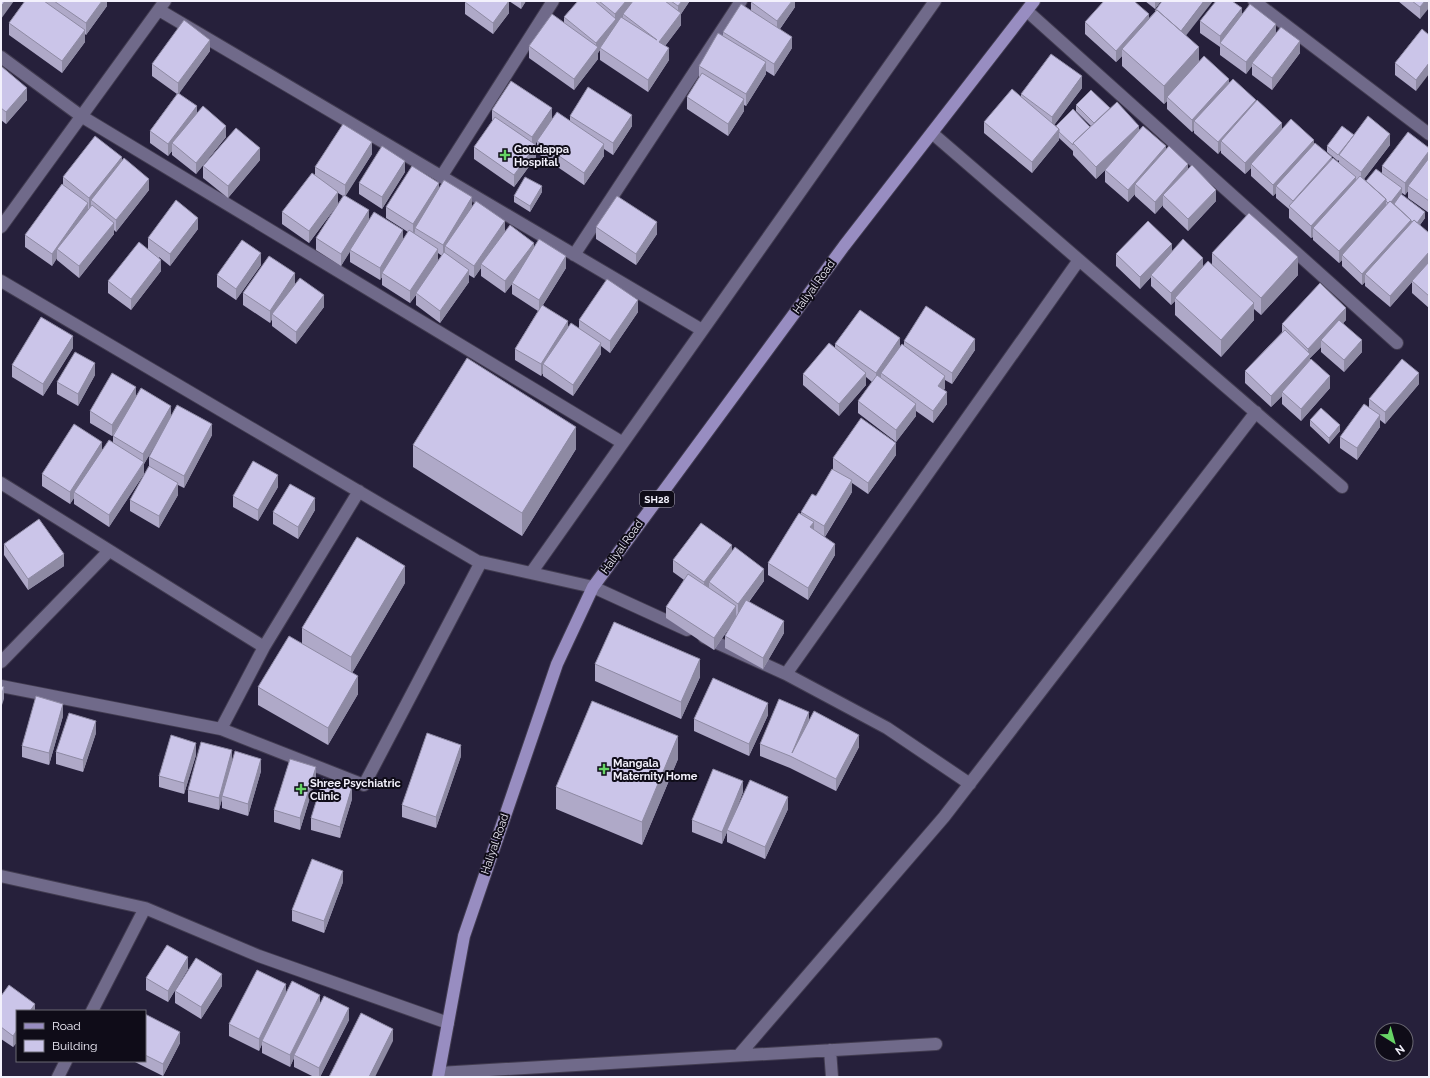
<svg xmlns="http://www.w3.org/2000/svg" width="1430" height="1078" viewBox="0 0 1430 1078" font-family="Raleway,sans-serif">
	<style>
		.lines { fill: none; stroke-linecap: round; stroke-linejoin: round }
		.minor-casing { stroke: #423c51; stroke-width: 14 }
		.major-casing { stroke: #423c51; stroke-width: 14 }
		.minor { stroke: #706a8a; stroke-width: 12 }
		.major { stroke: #988dc1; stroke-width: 12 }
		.wall { fill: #afa9c8; fill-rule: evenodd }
		.shaded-wall { fill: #8e8aa3 }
		.building { fill: #cbc5e9; stroke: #8e8aa3 }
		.poi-dot { fill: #67d466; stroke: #0f0c18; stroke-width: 1.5 }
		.labels { text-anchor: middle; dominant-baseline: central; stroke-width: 4; stroke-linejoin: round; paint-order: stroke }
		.shield { fill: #0f0c18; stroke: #afacb8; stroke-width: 1 }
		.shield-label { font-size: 10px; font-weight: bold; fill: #f3f1fc }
		.poi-label { font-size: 11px; font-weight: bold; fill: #f3f1fc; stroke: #0f0c18; text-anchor: start }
		.street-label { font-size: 11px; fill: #f3f1fc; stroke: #0f0c18 }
	</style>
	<rect width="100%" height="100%" fill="#26203b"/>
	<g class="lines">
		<g class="minor-casing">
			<path id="minor" d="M1254 1 1429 134
				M159 10 702 330
				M1027 11 1397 343
				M1 57 81 116 623 443
				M932 133 1342 487
				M441 177 553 1
				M1 227 165 1
				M574 255 741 1
				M1 281 477 561 593 587 687 630
				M1 483 264 647
				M531 573 935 1
				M704 637 786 674 887 728 970 784
				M1 662 109 551
				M786 674 1079 260
				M1 686 221 729 364 785 481 562
				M221 729 264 647 359 491
				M1 876 145 908
				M92 1011 145 908 259 956 448 1023
				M830 1050 832 1077
				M739 1055 944 817 1256 412
				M439 1073 936 1044
				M58 1077 66 1061"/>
		</g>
		<g class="major-casing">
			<path id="major" d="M438 1077 464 936 557 664 593 587 844 246 1034 1"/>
		</g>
		<use href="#minor" class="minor"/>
		<use href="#major" class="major"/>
	</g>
	<path class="wall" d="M25 1H107V6L86 35 85 34V42L62 73 9 35V23Z
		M509 1H526L521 9Z
		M578 1H689V2L681 14V25L665 46 669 60 648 92 600 60V50L598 53V59L574 90 529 58V46L564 23V17Z
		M795 1V7L780 29 792 48 774 76 766 71V74L746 106 744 105V111L728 136 687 109V97L699 78V66L723 36V32L751 10V2Z
		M1145 1H1161L1155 9Z
		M1162 1 1186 36 1199 61 1229 82 1256 102 1282 129 1314 144 1332 159 1339 163V160L1338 161 1327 152V146L1354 135 1390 145 1364 179 1366 181 1382 173V166L1429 148V213L1408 198V191L1405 195 1402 193 1401 194 1425 218 1420 225 1429 233V308L1412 293V282L1390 307 1365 286V282L1362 285 1342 266V260L1339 263 1313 240V237L1311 238 1289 218V209L1276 198V193L1273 196 1251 176V168L1245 174 1221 153V150L1218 154 1194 133V130L1192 132 1167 109V101L1164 104 1122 66V56L1116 62 1085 34V22L1149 18 1155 12V11Z
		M1398 1H1429L1420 19Z
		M465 2 509 13 493 34 465 14Z
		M1200 21 1276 33 1300 53 1272 90 1252 75V66L1246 74 1220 55V47L1200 33Z
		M1422 29 1416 91 1395 75V63Z
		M210 51 179 93 197 114 226 137 196 174 172 155V151L168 156 150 143V131L177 94 152 76V64Z
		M1 66 27 100 6 124 1 120Z
		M1082 88 1054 125 1056 126 1090 127 1091 126 1076 111V105L1110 108 1166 149 1188 168 1216 201 1188 231 1163 207V205L1155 214 1135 196V194L1128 202 1105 182V170L1096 179 1073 155V151L1059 138V140L1032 173 984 133V122L1021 96V94Z
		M492 110 552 120 570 121V116L632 126 613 155 604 149V156L584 185 537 153V141L535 145 536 157 514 187 474 159V147L492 122Z
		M372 154 345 196 369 221 403 240 408 232 386 218V207L439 189 472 206 505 231 534 248 566 268 543 305 568 327 579 328V320L638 312 610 353 601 346V354L573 396 543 376V373L541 376 515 360V349L538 311 512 294V284L505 293 481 276V268L474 278 469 275V282L440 323 416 305V295L410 303 382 285V277L380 280 350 262V251L341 266 316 250V238L343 196 338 193V204L309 243 282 224V212L315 176V167ZM438 253 442 256 431 271 438 261Z
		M260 160 228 198 203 178V166Z
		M122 161 149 190 116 232 114 230V234L79 278 57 260V258L52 266 25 247V235L63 185V177Z
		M405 172 382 209 359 194V183Z
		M542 192 530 212 514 202V196Z
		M1429 215V229L1428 228V216Z
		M596 227 657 234 636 265 596 239Z
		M198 229 170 266 159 257 161 271 131 310 108 293V281L148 249V238Z
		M1172 251 1203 267 1212 264V253L1298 275 1261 315 1254 309V320L1221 357 1175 315V301L1171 305 1151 286V277L1140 289 1116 266V254Z
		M261 265 236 300 217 287V275Z
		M295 284 324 307 296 344 272 326V319L270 323 243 305V293Z
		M1346 320 1343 323 1362 352 1344 372 1321 352V347L1310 358V360L1330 388 1301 421 1282 404V396L1271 407 1245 383V371L1282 332V324Z
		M904 341 975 350 952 384 945 380V388L944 390 947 404 933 423 916 411V416L896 442 858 413V401L872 382 866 377V385L839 416 803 385V374L835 348V344L900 347 904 345Z
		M73 348 43 396 12 377V365Z
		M95 375 78 406 57 394V382Z
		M1419 384 1385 424 1380 420V427L1357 460 1340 448V437L1369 407V399Z
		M136 398 171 416 212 435 184 488 178 485V495L159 528 130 511V500L149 466V457L161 435 144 464V474L109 527 74 504V498L70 504 42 486V474L102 450 113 442V436L114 434 112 436 90 423V411Z
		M1310 420 1340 431 1329 444 1310 426Z
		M413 445 576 449 522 536 413 467Z
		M896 455 868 494 852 483V492L825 537 835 555 808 600 768 575V563L801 514V512L816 496 833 470V458Z
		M278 487 258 521 233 507V496Z
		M315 510 298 539 273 524V512Z
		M4 544 64 566 28 590 4 555Z
		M732 551 764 581 749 602 784 633 763 669 725 648V636L732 624 714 650 666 618V607L684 580 673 572V560Z
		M405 583 352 673 358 694 328 745 258 705V687L302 644V628Z
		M595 664 700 677 681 719 595 681Z
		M768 715 749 756 694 731V719Z
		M63 716 49 765 22 757V746Z
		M809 721 859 747 836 791 790 768 760 756V744Z
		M96 733 83 772 56 764V752Z
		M196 755 184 794 159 787V776Z
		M461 756 436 828 402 817V805Z
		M678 759 642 845 556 809V787Z
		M232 762 229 774 261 771 248 816 222 808V799L219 810 188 802V790Z
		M316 778 300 830 274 822V810Z
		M743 792 733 818 788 809 765 859 727 842V832L722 844 692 832V820Z
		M352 799 340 838 311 830V818Z
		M343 882 324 933 292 921V910Z
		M188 969 168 1002 146 990V978Z
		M222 986 201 1019 175 1003V991Z
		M286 992 320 1005 349 1020 320 1077H314L294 1067V1058L290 1067 262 1053V1044L259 1051 229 1036V1024Z
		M1 996 35 1011H17V1042L13 1047 1 1039Z
		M145 1014 180 1043 163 1076 133 1061H145Z"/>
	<path class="shaded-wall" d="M5 1H14L1 19V7Z
		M102 1H107V6L86 35V23Z
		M509 1V13L493 34V23Z
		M521 1H526L521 9Z
		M626 1H636L623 14V17L616 25 600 48V50L598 53V59L574 90V79L596 49V43L615 20V14Z
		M682 1H689V2L681 14V25L659 54V42L678 17V6Z
		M792 1H795V7L777 33V21Z
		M1155 1H1161L1155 9Z
		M1204 1H1213L1181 42V31Z
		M1425 1H1429V8L1420 19V7Z
		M1242 8V20L1220 43V36Z
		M1149 14V26L1122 49V56L1116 62V51Z
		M1276 24V35L1252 63V66L1246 74V62Z
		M85 30V42L62 73V61Z
		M792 37V48L774 76V64Z
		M210 40V51L178 95V83Z
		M1300 41V53L1272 90V78Z
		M1199 47V65L1167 97V101L1164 104V86Z
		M669 48V60L648 92V80Z
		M766 62V74L746 106V94Z
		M1429 63V74L1416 91V80Z
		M1082 76V88L1052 128V117Z
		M1229 79V91L1194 121V130L1192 132V120Z
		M27 88V100L6 124V112Z
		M744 99V111L728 136V124Z
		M1256 100V111L1221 141V150L1218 154V142Z
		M197 106V118L172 143V151L168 156V144Z
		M552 108V120L532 149V137Z
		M632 115V126L613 155V143Z
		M1282 123V134L1251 164V168L1245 174V163Z
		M226 126V137L196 174V163Z
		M1139 126V138L1096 179V167Z
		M1059 129V140L1032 173V162Z
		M1390 134V145L1361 183V172Z
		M1314 140V152L1276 186V193L1273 196V185Z
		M372 142V154L345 197V185Z
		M604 144V156L584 185V173Z
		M536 145V157L514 187V175Z
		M1166 146V158L1135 184V194L1128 202V190Z
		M260 148V160L228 198V186Z
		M1429 151V163L1408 186V191L1405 195V183Z
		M122 157V168L91 200V207L89 210V198Z
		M1332 157V169L1293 210V201Z
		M405 161V172L382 209V197Z
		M1188 164V176L1163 195V205L1155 214V202Z
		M1356 177V189L1313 228V237L1311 238V226Z
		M149 179V190L116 232V220Z
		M439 183V195L415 228V232L413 236V224Z
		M542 186V192L530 212V206Z
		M1402 188V194L1389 210V204Z
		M1216 190V201L1188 231V219Z
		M338 192V204L309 243V231Z
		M472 197V209L445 246V253L443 256V245Z
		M1386 199V211L1342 255V260L1339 263V251Z
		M88 203V215L57 249V258L52 266V254Z
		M369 210V222L341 266V254Z
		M1425 212V218L1416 230V224Z
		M198 218V229L170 266V254Z
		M1411 220V231L1365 274V282L1362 285V274Z
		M505 221V232L481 264V268L474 278V266Z
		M657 222V234L636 265V254Z
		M114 223V234L79 278V266Z
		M403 230V242L382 273V277L380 280V268Z
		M534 243V255L512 283V284L505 293V281Z
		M1172 244V255L1151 275V277L1140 289V277Z
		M438 249V261L416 294V293V295L410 303V291Z
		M1429 252V263L1412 281V282L1390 307V296Z
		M261 253V265L236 300V289Z
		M566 256V268L539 311V300Z
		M1298 257V275L1261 315V298Z
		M1203 258V269L1175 298V301L1171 305V293Z
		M161 260V271L131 310V299Z
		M469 270V282L440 323V311Z
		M295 273V285L272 314V319L270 323V311Z
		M324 295V307L296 344V332Z
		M638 300V312L610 353V341Z
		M1254 303V320L1221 357V340Z
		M1346 308V320L1325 343 1321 340V347L1310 358V366L1282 392V396L1271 407V396L1308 356V349Z
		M568 321V332L543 364V373L541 376V364Z
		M73 336V348L43 396V384Z
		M900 338V350L881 373V377L876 384V373Z
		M975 339V350L952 384V373Z
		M1362 340V352L1344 372V360Z
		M601 343V354L573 396V385Z
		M95 363V375L78 406V394Z
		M866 373V385L839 416V404Z
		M1419 373V384L1385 424V412Z
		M945 376V388L938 397V386Z
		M1330 376V388L1301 421V409Z
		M136 387V399L112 436V425Z
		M947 392V404L933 423V411Z
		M916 404V416L896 442V430Z
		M171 406V418L144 464V474L109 527V515L143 464V454Z
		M1380 415V427L1357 460V448Z
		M212 424V435L184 488V476Z
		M1340 425V431L1329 444V438Z
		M576 427V449L522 536V513Z
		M102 442V454L74 492V498L70 504V492Z
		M896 443V455L868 494V483Z
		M278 475V487L258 521V510Z
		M852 480V492L824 538V526Z
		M178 483V495L159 528V516Z
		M315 498V510L298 539V527Z
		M814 522V534L810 527Z
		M835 544V555L808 600V588Z
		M732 545V557L709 582V588L704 594V582Z
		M64 554V566L28 590V579Z
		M405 566V583L351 675V657Z
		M764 569V581L738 616V604Z
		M736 606V618L714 650V638Z
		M784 621V633L763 669V658Z
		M700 659V677L681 719V702Z
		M358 676V694L328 745V728Z
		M4 687V699L1 708V696Z
		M768 703V715L749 756V744Z
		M63 704V716L49 765V753Z
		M809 712V724L792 753Z
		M96 721V733L83 772V760Z
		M859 735V747L836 791V779Z
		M678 736V759L642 845V822Z
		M196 743V755L184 794V783Z
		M461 745V756L436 828V817Z
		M232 750V762L223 796H222V799L219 810V798Z
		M261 759V771L248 816V804Z
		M316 767V778L300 830V818Z
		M743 781V792L728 830H727V832L722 844V832Z
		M352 787V799L340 838V827Z
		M788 797V809L765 859V847Z
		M343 871V882L324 933V921Z
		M188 957V969L168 1002V991Z
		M222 974V986L201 1019V1007Z
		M286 984V996L262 1041V1044L259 1051V1039Z
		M320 995V1007L294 1055V1058L290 1067V1055Z
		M35 1004V1011H30Z
		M349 1008V1020L320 1077H319V1068Z
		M393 1029V1041L375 1077H369Z
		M17 1030V1042L13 1047V1036Z
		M180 1032V1043L163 1076V1064Z"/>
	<path class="building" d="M1 1H5L1 7Z
		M25 1H44L85 30 62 61 9 23Z
		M54 1H102L86 23Z
		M467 1H509L493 23 465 2Z
		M578 1H595L616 19 596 43 564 17Z
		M599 1H626L615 14Z
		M633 1H665L681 13 659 42 669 48 648 80 600 48 621 17 657 40 623 14Z
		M671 1H682L678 6Z
		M751 1H792L777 21 751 2Z
		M1104 1H1134L1149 14 1116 51 1085 22Z
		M1162 1H1204L1181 31 1157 10 1155 11Z
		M1216 1H1232L1242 8 1220 36 1200 21Z
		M1412 1H1425L1420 7Z
		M741 4 792 37 774 64 723 32Z
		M1250 4 1276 24 1246 62 1220 43Z
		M1157 10 1199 47 1164 86 1122 49Z
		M552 14 598 47 574 79 529 46Z
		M184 20 210 40 178 83 152 64Z
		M1281 27 1300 41 1272 78 1252 63Z
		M1422 29 1429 35V63L1416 80 1395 63Z
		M718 33 766 62 746 94 699 66Z
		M1051 54 1082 76 1052 117 1021 94Z
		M1204 56 1229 79 1192 120 1167 97Z
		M1 66 27 88 6 112 1 108Z
		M702 73 744 99 728 124 687 97Z
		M1233 79 1256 100 1218 142 1194 121Z
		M511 81 552 108 532 137 492 110Z
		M588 87 632 115 613 143 570 116Z
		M1012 89 1059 129 1032 162 984 122Z
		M1091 90 1110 108 1094 123 1076 105Z
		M178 93 197 106 168 144 150 131Z
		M1257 100 1282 123 1245 163 1221 141Z
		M1117 102 1139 126 1096 167 1073 143Z
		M203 106 226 126 196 163 172 143Z
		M1073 109 1090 127 1073 143V145L1059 132V129L1056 126Z
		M557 112 604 144 584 173 537 141Z
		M1368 116 1390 134 1361 172 1339 155Z
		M495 117 536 145 514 175 474 147Z
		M1291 119 1314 140 1273 185 1251 164Z
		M343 124 372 142 345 185 315 167Z
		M1143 126 1166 146 1128 190 1105 170Z
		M1342 126 1354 135 1338 155 1327 146Z
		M236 128 260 148 228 186 203 166Z
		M1408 132 1429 148V151L1405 183 1382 166Z
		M95 136 122 157 89 198 63 177Z
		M1315 143 1332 157 1293 201 1276 186Z
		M382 146 405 161 382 197 359 183Z
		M1169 146 1188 164 1155 202 1135 184Z
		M124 158 149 179 116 220 91 200Z
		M1333 158 1356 177 1311 226 1289 206Z
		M1429 158V201L1408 186Z
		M1192 165 1216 190 1188 219 1163 195Z
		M412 166 439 183 413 224 386 207Z
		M1376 169 1402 188 1391 202 1390 201 1388 203 1386 201V199L1366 181Z
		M312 173 338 192 309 231 282 212Z
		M1360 176 1386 199 1339 251 1313 228Z
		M525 177 542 186 530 206 514 196Z
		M444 180 472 197 443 245 415 228Z
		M62 184 88 203 52 254 25 235Z
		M1401 194 1425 212 1417 223 1414 220 1412 222 1411 221V220L1394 204Z
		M344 195 369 210 341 254 316 238Z
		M617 196 657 222 636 254 596 227Z
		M176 200 198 218 170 254 148 238Z
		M476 201 505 221 474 266 445 246Z
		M1390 201 1411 220 1362 274 1342 255Z
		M92 205 114 223 79 266 57 249Z
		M374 212 403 230 380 268 350 250Z
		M1249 213 1298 257 1261 298 1212 253Z
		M1414 220 1429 233V252L1390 296 1365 274Z
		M1148 221 1172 244 1140 277 1116 254Z
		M510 225 534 243 505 281 481 264Z
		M409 230 438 249 410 291 382 273Z
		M539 239 566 256 539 300 512 283Z
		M1183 239 1203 258 1171 293 1151 275Z
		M242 240 261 253 236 289 217 275Z
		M139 242 161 260 131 299 108 281Z
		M444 252 469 270 440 311 416 293Z
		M269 256 295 273 270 311 243 293Z
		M1208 261 1254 303 1221 340 1175 298Z
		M1429 262V296L1412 281Z
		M300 278 324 295 296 332 272 314Z
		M607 279 638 300 610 341 579 320Z
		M1320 283 1346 308 1308 349 1282 324Z
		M542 305 568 321 541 364 515 349Z
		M926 306 975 339 952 373 904 341Z
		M860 310 900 338 876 373 835 344Z
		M41 317 73 336 43 384 12 365Z
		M1339 320 1362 340 1344 360 1321 340Z
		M571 323 601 343 573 385 543 364Z
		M1285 330 1310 354 1271 396 1245 371Z
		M829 343 866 373 839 404 803 374Z
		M902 344 945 376 938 386 947 392 933 411 881 373Z
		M75 352 95 363 78 394 57 382Z
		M467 358 576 427 522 513 413 445Z
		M1311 359 1330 376 1301 409 1282 392Z
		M1402 359 1419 373 1385 412 1369 399Z
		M112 373 136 387 112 425 90 411Z
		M877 375 916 404 896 430 858 401Z
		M141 388 171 406 143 454 113 436Z
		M1364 404 1380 415 1357 448 1340 437Z
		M177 405 212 424 184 476 149 457Z
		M1321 408 1340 425 1329 438 1310 420Z
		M861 418 896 443 868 483 833 458Z
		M74 424 102 442 70 492 42 474Z
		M109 440 144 462 109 515 74 492Z
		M253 461 278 475 258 510 233 496Z
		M149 466 178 483 159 516 130 500Z
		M832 469 852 480 824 526 801 512 812 494 816 496Z
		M290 484 315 498 298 527 273 512Z
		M799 513 814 522 810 527 835 544 808 588 768 563Z
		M39 519 64 554 28 579 4 544Z
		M701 523 732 545 704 582 673 560Z
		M357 537 405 566 351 657 302 628Z
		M735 547 764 569 738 604 709 582Z
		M688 574 736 606 714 638 666 607Z
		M746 600 784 621 763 658 725 636Z
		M614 622 700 659 681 702 595 664Z
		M289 636 358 676 328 728 258 687Z
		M713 678 768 703 749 744 694 719Z
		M1 686 4 687 1 696Z
		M36 696 63 704 49 753 22 746Z
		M779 699 809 712 792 753 814 711 859 735 836 779 790 756 760 744Z
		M592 701 678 736 642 822 556 787Z
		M69 713 96 721 83 760 56 752Z
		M427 733 461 745 436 817 402 805Z
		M171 735 196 743 184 783 159 776Z
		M201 742 232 750 219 798 188 790Z
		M235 751 261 759 248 804 222 796Z
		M290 759 316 767 300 818 274 810Z
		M713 769 743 781 722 832 692 820Z
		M323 779 352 787 340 827 311 818Z
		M750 780 788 797 765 847 727 830Z
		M312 859 343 871 324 921 292 910Z
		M167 945 188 957 168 991 146 978Z
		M196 958 222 974 201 1007 175 991Z
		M257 970 286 984 259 1039 229 1024Z
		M292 981 320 995 290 1055 262 1041Z
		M9 985 35 1004 30 1011H17V1030L13 1036 1 1027V996Z
		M324 996 349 1008 319 1068 294 1055Z
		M361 1013 393 1029 369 1077H329Z
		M145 1014 180 1032 163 1064 145 1055Z"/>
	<g class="poi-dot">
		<path d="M503 149h4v4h4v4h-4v4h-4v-4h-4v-4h4z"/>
		<path d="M602 763h4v4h4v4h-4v4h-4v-4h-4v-4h4z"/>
		<path d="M299 783h4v4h4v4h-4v4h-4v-4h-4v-4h4z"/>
	</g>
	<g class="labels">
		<rect class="shield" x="640" y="491" width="34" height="16" rx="3"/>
		<g class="shield-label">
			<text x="657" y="499">SH28</text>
		</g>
		<g class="poi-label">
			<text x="514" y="149">Goudappa<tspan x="514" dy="13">Hospital</tspan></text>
			<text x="613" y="763">Mangala<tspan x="613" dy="13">Maternity Home</tspan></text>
			<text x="310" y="783">Shree Psychiatric<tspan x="310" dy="13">Clinic</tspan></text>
		</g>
		<g class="street-label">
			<text transform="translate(814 287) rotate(-54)">Haliyal Road</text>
			<text transform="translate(622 547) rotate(-54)">Haliyal Road</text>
			<text transform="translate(495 844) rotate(-71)">Haliyal Road</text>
		</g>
	</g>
	<rect width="1430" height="1078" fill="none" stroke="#f3f1fc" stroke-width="4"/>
	<rect x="16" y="1010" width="130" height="52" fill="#0f0c18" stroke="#6a6873"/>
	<rect x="24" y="1023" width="20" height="6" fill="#988dc1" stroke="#6a6873"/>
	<text x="52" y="1030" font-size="12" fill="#f3f1fc">Road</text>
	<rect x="24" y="1040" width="20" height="12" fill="#cbc5e9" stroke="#6a6873"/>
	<text x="52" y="1050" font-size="12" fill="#f3f1fc">Building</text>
	<g transform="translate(1394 1042) rotate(143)"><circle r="19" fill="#0f0c18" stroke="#6a6873"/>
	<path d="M0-3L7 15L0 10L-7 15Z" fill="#67d466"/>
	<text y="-6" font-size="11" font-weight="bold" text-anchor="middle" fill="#f3f1fc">N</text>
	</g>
</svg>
